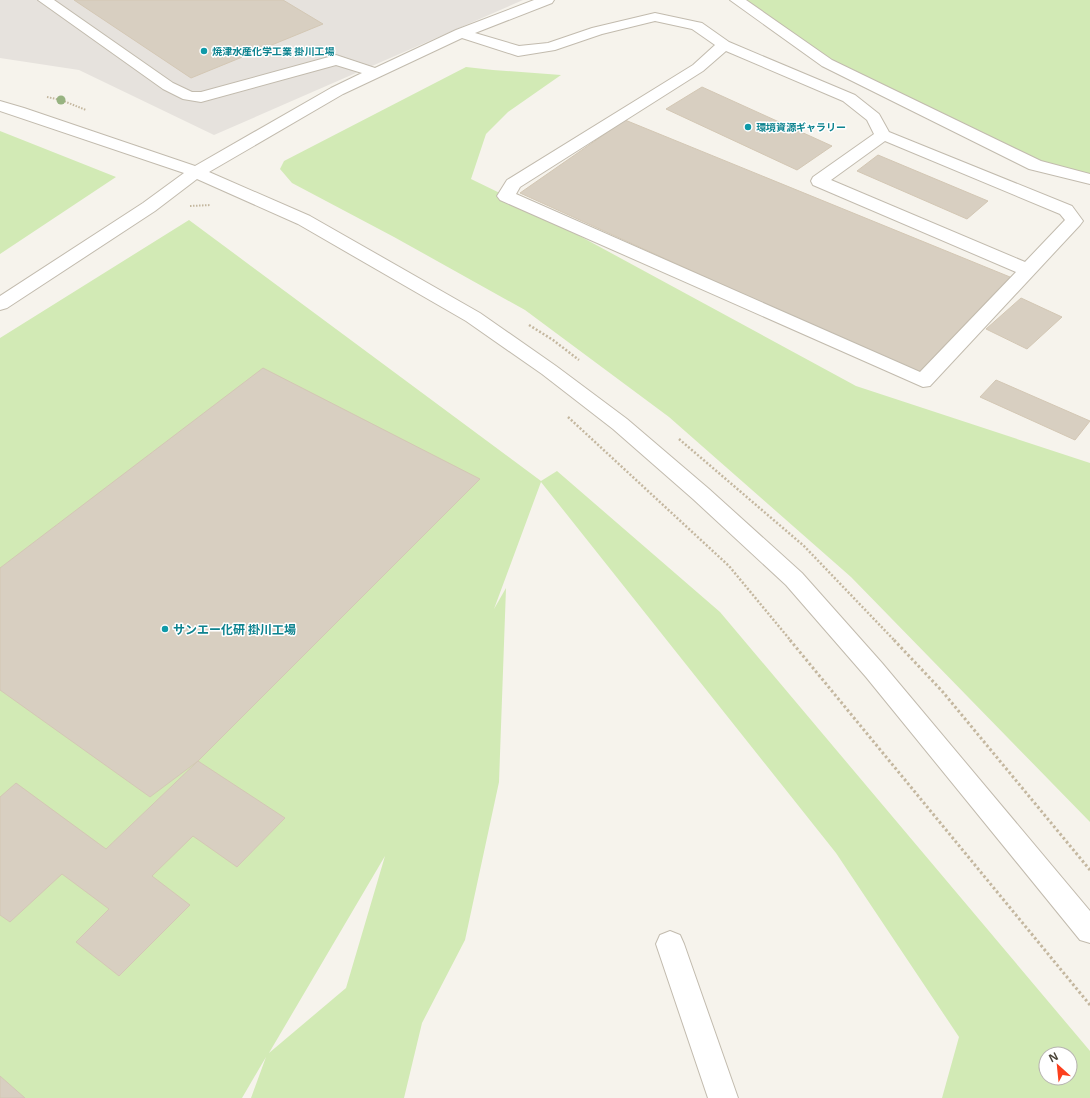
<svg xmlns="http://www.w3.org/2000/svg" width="1090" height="1098" viewBox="0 0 1090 1098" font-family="'Open Sans','Noto Sans JP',sans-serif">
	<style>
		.industrial { fill: #e6e2dd }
		.green { fill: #d2eab5; fill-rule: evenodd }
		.building { fill: #d8cfc1; stroke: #d3c7b4 }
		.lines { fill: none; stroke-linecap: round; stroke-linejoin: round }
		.minor-casing { stroke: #c2bbae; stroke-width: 2 }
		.path-far2 { stroke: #c4b79f; stroke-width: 2; stroke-dasharray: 1.5 1.5; stroke-linecap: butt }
		.path-far1 { stroke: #c4b79f; stroke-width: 2.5; stroke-dasharray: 2 2; stroke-linecap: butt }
		.path { stroke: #c4b79f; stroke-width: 3; stroke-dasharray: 2.5 2.5; stroke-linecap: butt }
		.minor { fill: #fff; fill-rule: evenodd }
		.tree { fill: #97b381 }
		.culture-dot { fill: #0f9aa8; stroke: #fff; stroke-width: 1.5 }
		.labels { text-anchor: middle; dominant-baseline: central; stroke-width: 3; stroke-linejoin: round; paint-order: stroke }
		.far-culture-label { font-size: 10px; font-weight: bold; fill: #0d838f; stroke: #fff; text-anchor: start }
		.culture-label { font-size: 12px; font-weight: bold; fill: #0d838f; stroke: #fff; text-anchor: start }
	</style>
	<rect width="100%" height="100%" fill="#f6f3ec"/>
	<path class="industrial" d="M0 0H523L214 135 79 70 0 58Z"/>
	<path class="green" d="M737 0H1090V176L1035 165 799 43Z
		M466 67 493 70 561 75 508 112 486 134 471 179 506 196 856 386 1090 463V822L851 577 669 417 525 310 394 237 292 183 280 169 284 161Z
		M0 131 116 177 0 254Z
		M189 220 541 481 557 471 720 612 1090 1051V1098H942L959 1037 836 853 541 482 494 609 506 588 499 782 465 940 422 1023 404 1098H251L266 1057 242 1098H0V338ZM385 856 346 988 269 1053ZM1046 1054H1070V1078H1046Z"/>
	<path class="building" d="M74 0H283L323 24 191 78Z
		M702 87 832 146 797 170 666 109Z
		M625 120 1010 277 918 373 520 193Z
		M878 155 988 201 967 219 857 171Z
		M1021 298 1062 317 1027 349 986 329Z
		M263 368 480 479 198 761 150 797 0 690V568Z
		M996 380 1090 421 1075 440 980 397Z
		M198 761 285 818 237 867 193 836 152 876 190 905 119 976 76 942 109 909 62 874 10 922 0 915V797L16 783 106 849Z
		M0 1076 25 1098H0Z"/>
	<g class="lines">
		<g class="minor-casing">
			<path id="minor" d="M38 0H54L173 83 192 92H201L336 55 375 68 456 30 534 0H554L552 3 475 33 519 46 548 43 592 28 655 13 697 22 702 23 729 42 855 95 879 114 889 132 1072 206 1083 221 1080 225 930 386 923 387 500 200 497 196 507 180 693 65 715 45 692 29 655 21 602 34 555 50 518 56 462 38 343 94 209 172 310 216 480 313 556 366 627 419 709 489 802 573 882 663 1090 911V943L1080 940 866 677 786 585 693 499 613 429 542 374 466 321 298 224 197 179 155 211 7 308 0 310V296L143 203 184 173 0 111V101L24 108 195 166 331 88 362 73 336 65 201 102 183 99 163 89ZM726 51 843 101 867 120 874 134 813 177 811 181 813 185 1016 272 920 372 516 194 520 187 703 71ZM885 141 1060 214 1065 220 1025 262 831 180Z
				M730 0H746L832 60 1041 161 1090 174V184L1029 169 822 66Z
				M670 931 680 935 684 944 738 1098H708L656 944 660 935Z"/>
		</g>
		<path class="path-far2" d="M47 97 61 100 86 110
			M190 206 211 205"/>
		<path class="path-far1" d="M529 325 553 340 579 360
			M568 417 729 566 791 641
			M679 439 804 546 895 641"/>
		<path class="path" d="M790 640 1090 1005
			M894 640 942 691 1090 870"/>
		<use href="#minor" class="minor"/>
	</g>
	<circle class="tree" cx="61" cy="100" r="4.5"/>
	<g class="culture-dot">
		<circle cx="204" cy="51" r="4"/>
		<circle cx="748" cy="127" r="4"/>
		<circle cx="165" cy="629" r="4"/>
	</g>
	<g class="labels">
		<g class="far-culture-label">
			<text x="212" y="51">焼津水産化学工業 掛川工場</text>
			<text x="756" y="127">環境資源ギャラリー</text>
		</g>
		<g class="culture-label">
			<text x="173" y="629">サンエー化研 掛川工場</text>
		</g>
	</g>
	<g transform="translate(1058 1066) rotate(333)"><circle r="19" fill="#ffffff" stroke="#b7b4b0"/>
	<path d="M0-3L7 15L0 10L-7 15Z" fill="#fc3f1d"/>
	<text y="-6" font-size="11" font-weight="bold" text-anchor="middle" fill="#4b4439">N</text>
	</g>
</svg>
